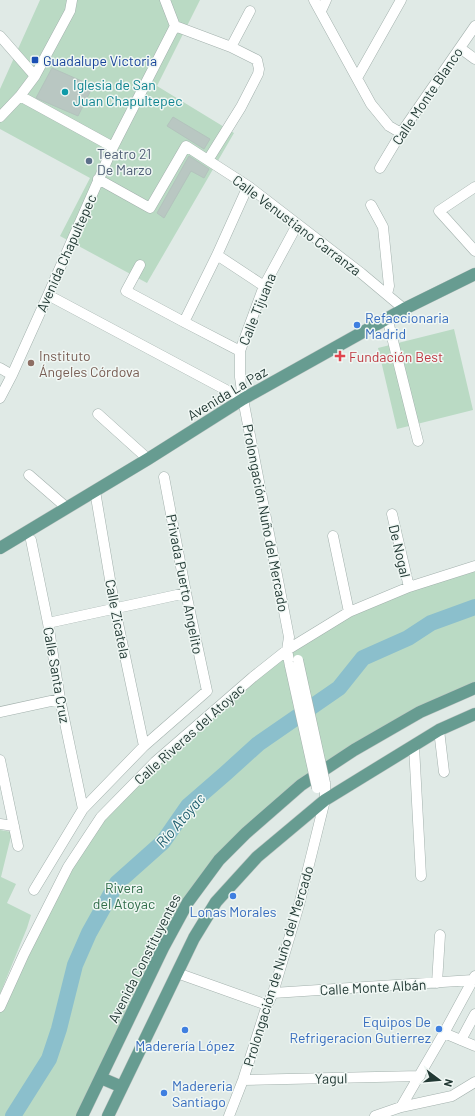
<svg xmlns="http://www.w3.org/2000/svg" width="475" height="1116" viewBox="0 0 475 1116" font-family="Barlow,sans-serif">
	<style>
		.green { fill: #badac4 }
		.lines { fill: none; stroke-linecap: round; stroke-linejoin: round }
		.river { stroke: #8bbfcc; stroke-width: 16 }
		.building { fill: #b9c7c2; stroke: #b3c3bd }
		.minor-casing { stroke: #a3b1ad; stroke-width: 11 }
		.major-casing { stroke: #bdc4c2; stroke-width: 13 }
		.minor { stroke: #fff; stroke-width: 10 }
		.major { stroke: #679c91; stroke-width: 12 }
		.minor-bridge-casing { stroke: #a3b1ad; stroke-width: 11; stroke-linecap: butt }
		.minor-bridge { stroke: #fff; stroke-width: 10 }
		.transit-dot { fill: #1a4fb4; stroke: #f0f7f4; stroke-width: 1.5 }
		.culture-dot { fill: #0f9aa8; stroke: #f0f7f4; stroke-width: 1.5 }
		.service-dot { fill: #5c6f8a; stroke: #f0f7f4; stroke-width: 1.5 }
		.shop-dot { fill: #3f7fe0; stroke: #f0f7f4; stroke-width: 1.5 }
		.health-dot { fill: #e0444e; stroke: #f0f7f4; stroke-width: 1.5 }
		.education-dot { fill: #8d6e63; stroke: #f0f7f4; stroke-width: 1.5 }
		.labels { text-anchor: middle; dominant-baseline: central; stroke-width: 3; stroke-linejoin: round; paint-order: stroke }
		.transit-label { font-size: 14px; fill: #164399; stroke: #f0f7f4; text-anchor: start }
		.culture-label { font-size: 14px; fill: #0d838f; stroke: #f0f7f4; text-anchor: start }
		.street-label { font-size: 14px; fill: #223934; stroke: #f0f7f4 }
		.service-label { font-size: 14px; fill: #4e5e75; stroke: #f0f7f4; text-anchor: start }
		.shop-label { font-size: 14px; fill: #366cbe; stroke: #f0f7f4; text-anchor: start }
		.education-label { font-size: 14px; fill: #785e54; stroke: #f0f7f4; text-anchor: start }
		.health-label { font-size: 14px; fill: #be3a42; stroke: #f0f7f4; text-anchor: start }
		.park-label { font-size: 14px; fill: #2f6d49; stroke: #f0f7f4 }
		.water-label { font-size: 15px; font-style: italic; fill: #216070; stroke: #f0f7f4 }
	</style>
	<rect width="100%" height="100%" fill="#e0eae6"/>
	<path class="green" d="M40 0H200L157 86 234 133 147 283 60 236 90 178 0 129V89Z
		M454 329 473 410 397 429 378 348Z
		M475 566V691L420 712 302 785 219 860 163 948 82 1116H0V1003L68 867 101 817 287 650 349 612Z
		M0 830 12 832 1 877 16 884 7 903 31 915 27 928 0 994Z"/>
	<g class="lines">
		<path class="river" d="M13 1116 49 1059 59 1029 75 965 89 933 117 883 163 842 188 806 226 773 258 744 339 688 363 658 408 638 431 623 475 607"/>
	</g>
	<path class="building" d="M52 68 93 86 78 116 36 98Z
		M173 117 210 139 204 149 167 126Z
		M189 156 209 169 204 178 191 171 164 218 157 213Z"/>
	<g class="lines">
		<g class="minor-casing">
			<path id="minor" d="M314 0 371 104 389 126 401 133
				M321 11 326 0
				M175 26 231 47 257 60 259 69 258 74 241 107 208 160
				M0 36 35 76
				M231 47 250 11
				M460 48 475 59
				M357 78 401 0
				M20 96 113 147
				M0 117 20 96 35 76 70 11 72 0
				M380 168 401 133 475 26
				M98 179 150 208 186 146 248 186 361 273 404 309
				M475 187 439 211 475 251
				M371 205 383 227 389 286 387 294
				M217 255 264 286
				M140 265 126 291 184 322 240 351
				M48 295 243 399
				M386 319 389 325 418 441
				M184 322 217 255 248 186
				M0 368 12 375
				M0 398 12 375 48 295 113 147 175 26 165 0
				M98 414 148 459
				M29 475 67 508
				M95 491 115 609 144 746
				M392 514 409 587
				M333 536 349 612
				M31 540 48 623 60 699 83 809
				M48 623 186 593
				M290 666 287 650 289 637 243 399 240 377V351L264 286 297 225
				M0 712 60 699
				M439 730 444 772
				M414 746 421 876
				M0 760 18 846
				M0 824 14 826
				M34 890 83 809 144 746 207 691 186 593 164 477
				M177 973 267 1005
				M437 983 440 935
				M273 993 473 980
				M0 1007 24 954 68 867 101 817 155 762 253 677 287 650 349 612 409 587 475 566
				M444 1033 475 1046
				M461 1040 475 1014
				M243 1080 420 1076
				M401 1107 444 1033 475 976
				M229 1116 243 1080 267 1005 273 993 299 905 325 800V783
				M375 1116 401 1107 452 1096 475 1082"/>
		</g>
		<g class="major-casing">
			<path id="major" d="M0 548 148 459 243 399 404 309 475 274
				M101 1078 122 1087
				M82 1116 163 948 188 902 219 860 246 833 301 785 354 750 420 712 475 688
				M108 1116 194 938 216 902 257 857 325 800 439 730 475 714"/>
		</g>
		<use href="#minor" class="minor"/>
		<use href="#major" class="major"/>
		<g class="minor-bridge-casing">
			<path id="minor-bridge" d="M298 660 325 783
				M290 666 317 788"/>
		</g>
		<use href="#minor-bridge" class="minor-bridge"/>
	</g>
	<rect class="transit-dot" x="31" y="56" width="8" height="8" rx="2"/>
	<circle class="culture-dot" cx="65" cy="92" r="4"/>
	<circle class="service-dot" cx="89" cy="161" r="4"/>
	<g class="shop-dot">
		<circle cx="357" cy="325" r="4"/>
		<circle cx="233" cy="896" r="4"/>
		<circle cx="439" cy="1029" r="4"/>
		<circle cx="185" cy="1030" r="4"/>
		<circle cx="164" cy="1093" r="4"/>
	</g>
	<path class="health-dot" d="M338 350h4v4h4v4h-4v4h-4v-4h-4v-4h4z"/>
	<circle class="education-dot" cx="31" cy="363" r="4"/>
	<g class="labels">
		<g class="transit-label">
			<text x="43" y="60">Guadalupe Victoria</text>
		</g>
		<g class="culture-label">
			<text x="73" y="84">Iglesia de San<tspan x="73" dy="16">Juan Chapultepec</tspan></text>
		</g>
		<g class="street-label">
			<text transform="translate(427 96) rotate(-56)">Calle Monte Blanco</text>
			<text transform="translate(297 225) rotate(37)">Calle Venustiano Carranza</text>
			<text transform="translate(66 253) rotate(-66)">Avenida Chapultepec</text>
			<text transform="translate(257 309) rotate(-68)">Calle Tijuana</text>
			<text transform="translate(227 393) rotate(-31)">Avenida La Paz</text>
			<text transform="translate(266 518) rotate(79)">Prolongación Nuño del Mercado</text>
			<text transform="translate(400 551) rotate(77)">De Nogal</text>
			<text transform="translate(185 584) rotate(79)">Privada Puerto Angelito</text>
			<text transform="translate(118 619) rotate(79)">Calle Zicatela</text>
			<text transform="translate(57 675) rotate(80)">Calle Santa Cruz</text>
			<text transform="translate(189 734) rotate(-42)">Calle Riveras del Atoyac</text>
			<text transform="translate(144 958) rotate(-63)">Avenida Constituyentes</text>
			<text transform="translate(278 966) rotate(-73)">Prolongación de Nuño del Mercado</text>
			<text transform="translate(373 987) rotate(-3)">Calle Monte Albán</text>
			<text transform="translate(331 1078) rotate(-1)">Yagul</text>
		</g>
		<g class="service-label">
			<text x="97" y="153">Teatro 21<tspan x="97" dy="16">De Marzo</tspan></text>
		</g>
		<g class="shop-label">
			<text x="365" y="317">Refaccionaria<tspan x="365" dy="16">Madrid</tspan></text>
			<text x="233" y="911" text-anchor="middle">Lonas Morales</text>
			<text x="431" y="1021" text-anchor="end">Equipos De<tspan x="431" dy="16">Refrigeracion Gutierrez</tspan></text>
			<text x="185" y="1045" text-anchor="middle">Maderería López</text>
			<text x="172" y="1085">Madereria<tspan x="172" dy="16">Santiago</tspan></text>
		</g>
		<g class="education-label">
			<text x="39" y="355">Instituto<tspan x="39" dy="16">Ángeles Córdova</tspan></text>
		</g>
		<g class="health-label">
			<text x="349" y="356">Fundación Best</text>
		</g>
		<g class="park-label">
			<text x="124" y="887">Rivera<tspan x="124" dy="16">del Atoyac</tspan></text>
		</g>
		<g class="water-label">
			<text transform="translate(180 820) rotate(-49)">Río Atoyac</text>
		</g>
	</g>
	<g transform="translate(439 1080) rotate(106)" stroke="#f0f7f4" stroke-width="3" paint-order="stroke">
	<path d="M0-3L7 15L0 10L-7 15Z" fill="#223934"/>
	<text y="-6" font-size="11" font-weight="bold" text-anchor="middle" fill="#223934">N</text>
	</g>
</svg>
